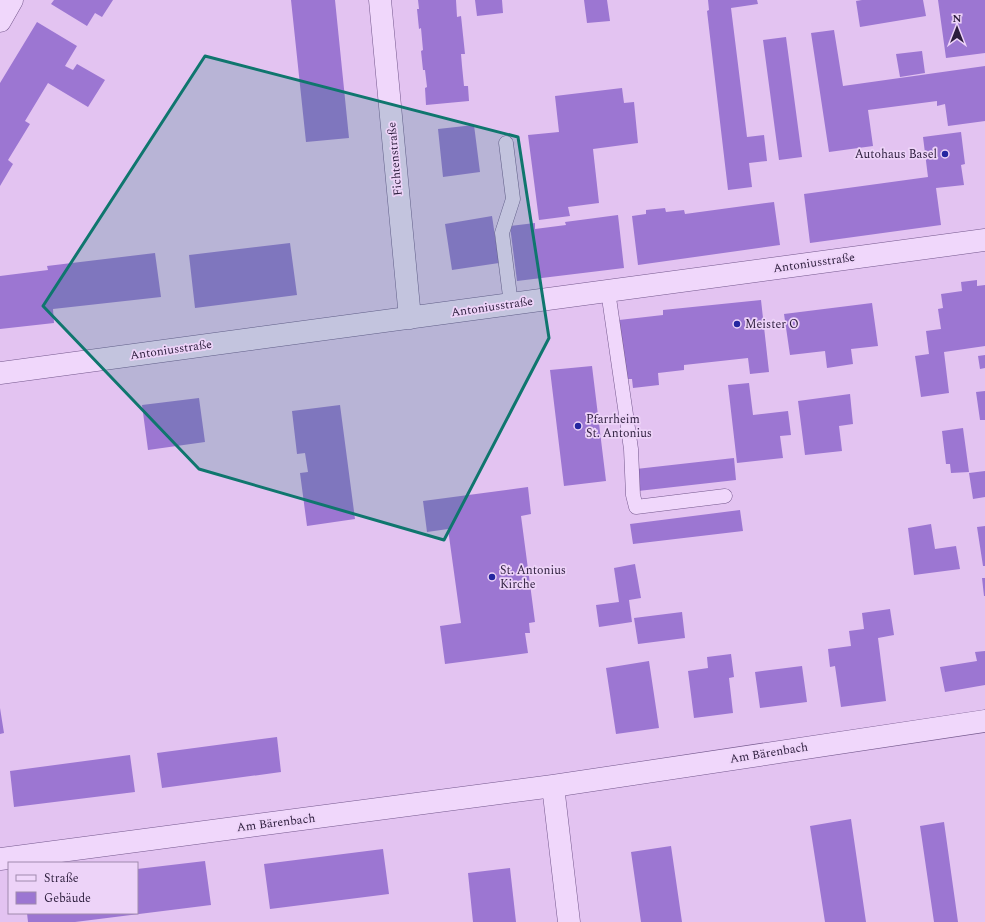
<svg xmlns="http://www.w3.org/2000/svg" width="985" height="922" viewBox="0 0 985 922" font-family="Spectral,serif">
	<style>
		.building { fill: #9c76d2 }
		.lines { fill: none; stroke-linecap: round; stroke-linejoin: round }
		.lane-casing { stroke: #74588d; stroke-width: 15 }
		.street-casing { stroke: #74588d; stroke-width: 23 }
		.lane { stroke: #f0d7fb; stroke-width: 14 }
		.street { stroke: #f0d7fb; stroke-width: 22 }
		.marked { fill: #0f766e; fill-opacity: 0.2; stroke: #0f766e; stroke-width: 3; stroke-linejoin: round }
		.poi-dot { fill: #2426a0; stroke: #edd3f8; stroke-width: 1.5 }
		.labels { text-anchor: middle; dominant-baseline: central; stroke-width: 3.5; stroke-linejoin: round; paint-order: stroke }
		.poi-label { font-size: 12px; fill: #2c1d3c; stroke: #edd3f8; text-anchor: start }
		.street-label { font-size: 12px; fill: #2c1d3c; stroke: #edd3f8 }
	</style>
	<rect width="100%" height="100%" fill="#e3c3f1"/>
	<path class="building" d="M54 0H113L102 17 95 13 87 26 51 4Z
		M291 0H335L349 138 306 142Z
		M418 0H456L457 17 461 16 465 54H461L462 66 464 86H468L469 101 426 105 425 88 427 87 425 70H423L421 51 423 50 421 28 419 29 417 9H419Z
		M475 0H502L503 13 477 16Z
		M584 0H607L610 21 587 23Z
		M708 0H757L758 4 731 8 747 137 764 135 767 161 749 163 752 187 728 190 707 11 709 10Z
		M862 0H923L926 16 860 27 856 1Z
		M938 0H985V53L946 58Z
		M37 22 77 46 65 66 73 70 77 64 105 80 88 107 48 83 25 121 30 124 8 160 13 164 0 186V83Z
		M834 30 843 86 985 66V121L948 126 945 104 937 106V101L868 110 873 146 829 152 811 33Z
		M786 37 802 157 779 160 763 40Z
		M922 51 925 73 900 77 896 54Z
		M622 88 624 103 634 102 638 143 593 149 599 203 568 207 570 216 539 220 528 135 559 132 555 96Z
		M474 125 480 172 443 177 438 129Z
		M961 132 965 164 961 165 964 185 936 188 941 225 810 243 804 194 928 177 923 137Z
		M774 202 780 245 638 265 632 216 646 214V210L665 208 666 212 684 210 685 214Z
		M618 215 624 268 517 281 510 226 535 223V229L566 225 565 222Z
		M492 216 499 263 452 270 445 224Z
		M290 243 297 295 195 308 189 255Z
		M155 253 161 297 53 309 54 323 0 329V276L48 270 47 266Z
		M977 280V286L985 285V346L944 352 949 393 921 397 915 356 929 354 926 331 941 329 938 309 943 308 941 294 962 291 961 282Z
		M761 300 769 372 750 374 748 358 684 365V370L658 373 659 385 633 388 632 379H626L619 320 663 315V310Z
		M872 303 878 346 851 349 853 364 827 368 825 351 790 355 784 314Z
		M985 355V368L980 369 978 356Z
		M592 366 606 481 564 486 550 370Z
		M749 383 753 415 788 411 791 435 780 436 783 458 737 463 728 385Z
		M985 391V420H980L976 392Z
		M850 394 853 424 839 426 842 451 805 455 798 401Z
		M199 398 205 442 148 450 142 405Z
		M340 405 355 519 307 526 300 473 308 472 305 453 297 454 292 411Z
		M963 428 969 472 951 473 950 464H946L942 431Z
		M734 458 736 480 638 491 636 469Z
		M985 471V497L973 499 969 473Z
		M528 487 531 514 521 516 535 622 529 623 530 633H525L528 653 445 664 440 626 461 623 448 529 427 532 423 501Z
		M740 510 743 531 633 544 630 524Z
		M931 524 935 549 956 546 960 569 914 575 908 528Z
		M985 526V566H983L977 527Z
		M635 564 641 598 629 600 632 622 599 627 596 605 619 602 614 568Z
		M982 578H985V596H984Z
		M890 609 894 635 878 638 886 701 841 707 835 666 830 667 828 649 851 646 849 631 864 629 862 613Z
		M682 612 685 638 638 644 634 618Z
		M985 651V685L945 692 940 667 977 661 975 652Z
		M731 654 734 677 729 678 733 713 694 718 688 671 708 668 707 657Z
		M649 661 659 728 616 734 606 668Z
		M802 666 807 702 760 708 755 672Z
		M0 708 4 733 0 734Z
		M277 737 281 772 162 788 157 753Z
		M130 755 135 792 14 807 10 771Z
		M851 819 866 922H825L810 826Z
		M944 822 958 922H934L920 826Z
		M671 846 682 922H641L631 852Z
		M383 849 389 894 270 909 264 864Z
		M205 861 211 905 75 922H28L27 913H137V869Z
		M510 868 516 922H473L468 873Z"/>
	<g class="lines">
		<g class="lane-casing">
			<path id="lane" d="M506 143 513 199 502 233 511 304
				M608 291 631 449 633 495 636 507 725 496"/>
		</g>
		<g class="street-casing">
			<path id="street" d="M380 0 410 318
				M0 21 12 0
				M0 373 985 240
				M553 786 569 922
				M0 859 553 786 985 721"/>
		</g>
		<use href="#lane" class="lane"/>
		<use href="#street" class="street"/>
	</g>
	<path class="marked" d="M205 56 518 137 549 338 444 540 199 469 43 306Z"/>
	<g class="poi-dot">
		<circle cx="945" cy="154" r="4"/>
		<circle cx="737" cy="324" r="4"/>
		<circle cx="578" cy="426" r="4"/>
		<circle cx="492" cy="577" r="4"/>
	</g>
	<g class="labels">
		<g class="poi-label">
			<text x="937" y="154" text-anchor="end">Autohaus Basel</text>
			<text x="745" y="324">Meister O</text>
			<text x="586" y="419">Pfarrheim<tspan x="586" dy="14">St. Antonius</tspan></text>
			<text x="500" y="570">St. Antonius<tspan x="500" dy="14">Kirche</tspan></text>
		</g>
		<g class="street-label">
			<text transform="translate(395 159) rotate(-95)">Fichtenstraße</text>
			<text transform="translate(814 263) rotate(-8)">Antoniusstraße</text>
			<text transform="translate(492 307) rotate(-8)">Antoniusstraße</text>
			<text transform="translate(171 350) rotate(-8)">Antoniusstraße</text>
			<text transform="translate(769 753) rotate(-9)">Am Bärenbach</text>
			<text transform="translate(276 823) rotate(-7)">Am Bärenbach</text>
		</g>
	</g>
	<rect x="8" y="862" width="130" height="52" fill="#edd3f8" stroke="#a08aad"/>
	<rect x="16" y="875" width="20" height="6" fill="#f0d7fb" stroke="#a08aad"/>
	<text x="44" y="882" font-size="12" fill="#2c1d3c">Straße</text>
	<rect x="16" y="892" width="20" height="12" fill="#9c76d2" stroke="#a08aad"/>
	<text x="44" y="902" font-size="12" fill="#2c1d3c">Gebäude</text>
	<g transform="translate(957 28)" stroke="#edd3f8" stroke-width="3" paint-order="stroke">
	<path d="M0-3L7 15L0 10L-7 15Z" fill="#2c1d3c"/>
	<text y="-6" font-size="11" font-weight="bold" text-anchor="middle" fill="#2c1d3c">N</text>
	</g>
</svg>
